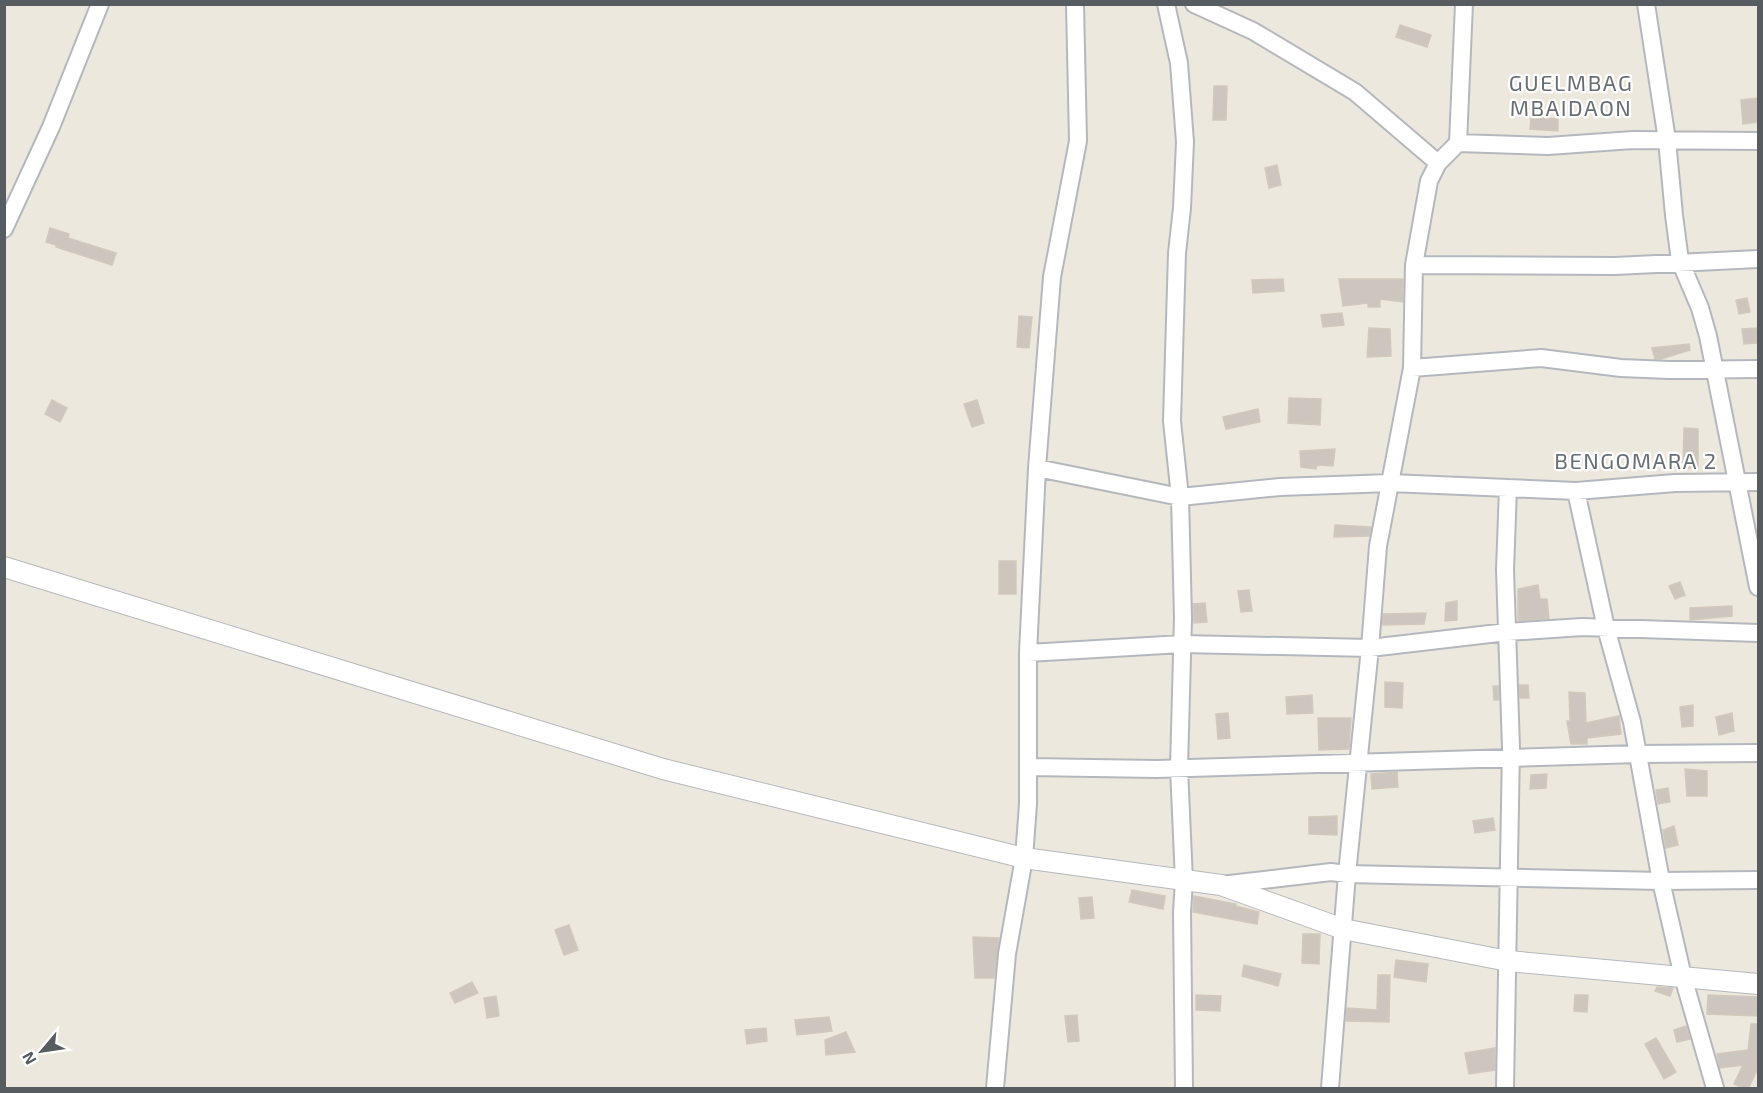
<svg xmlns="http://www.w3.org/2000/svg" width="1763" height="1093" viewBox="0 0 1763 1093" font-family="'Exo 2',sans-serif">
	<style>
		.building { fill: #ccc6bf; stroke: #d2c9bc; stroke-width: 1.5 }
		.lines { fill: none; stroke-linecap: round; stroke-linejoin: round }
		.minor-casing { stroke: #b4b8bd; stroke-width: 20 }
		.tertiary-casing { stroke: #b4b8bd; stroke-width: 22 }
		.minor { stroke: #fff; stroke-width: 16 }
		.tertiary { stroke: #fff; stroke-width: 20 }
		.labels { text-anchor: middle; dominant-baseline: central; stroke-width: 4.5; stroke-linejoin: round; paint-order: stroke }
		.quarter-label { font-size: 22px; letter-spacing: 1.5px; fill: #686f73; stroke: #fff }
	</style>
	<rect width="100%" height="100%" fill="#ede8de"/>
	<path class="building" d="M1400 25 1431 35 1427 47 1396 37Z
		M1214 86H1227L1226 120H1213Z
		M1758 98V122L1743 124 1741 100Z
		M1531 117 1558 119V131L1530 129Z
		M1277 165 1281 185 1269 188 1265 168Z
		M50 228 69 234 68 238 116 253 112 265 56 247V245L46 242Z
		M1283 279 1284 291 1253 293 1252 280Z
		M1339 279H1403V302L1380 299V307H1368V303L1343 306Z
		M1747 298 1750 312 1739 314 1736 300Z
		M1342 313 1344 325 1323 327 1321 315Z
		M1019 316 1032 317 1029 348 1017 347Z
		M1369 328 1390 329 1391 356 1367 357Z
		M1758 328V343L1744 344 1742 329Z
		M1689 344 1690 350 1661 359H1655L1652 348Z
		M1289 398 1321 399 1320 425 1288 423Z
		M52 400 67 408 60 422 45 414Z
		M977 400 984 423 972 427 964 404Z
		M1258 409 1260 422 1226 429 1223 417Z
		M1684 428 1698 429V468H1683Z
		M1335 449 1333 466 1317 465 1316 469 1301 467 1300 451Z
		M1335 525 1371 527 1369 536 1334 537Z
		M999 561H1016V594H999Z
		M1680 582 1685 595 1675 599 1669 586Z
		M1538 585 1540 599H1547L1549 619 1518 621V589Z
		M1249 590 1252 611 1241 612 1238 591Z
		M1457 601V620L1445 621 1446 603Z
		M1205 603 1207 622 1194 623 1193 604Z
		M1732 606V616L1690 620V608Z
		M1426 613 1424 624 1382 625 1383 614Z
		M1385 682 1403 683 1402 708 1385 707Z
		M1519 685H1528L1529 698H1520Z
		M1493 686H1498L1499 700H1494Z
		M1569 692 1585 693 1586 723 1619 716 1621 734 1587 738V744H1571L1567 721H1570Z
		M1312 695 1313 713 1287 714 1286 697Z
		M1693 705V726L1682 727 1680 707Z
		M1228 713 1230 738 1218 739 1216 714Z
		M1732 713 1734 731 1719 735 1716 717Z
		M1318 718H1351L1349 749 1319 750Z
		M1685 769 1707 771V796H1687Z
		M1397 772 1398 787 1372 789 1371 774Z
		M1547 774 1546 788 1530 789 1531 775Z
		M1668 788 1670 802 1658 804 1656 790Z
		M1337 816V835L1309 834V817Z
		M1493 818 1495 830 1475 833 1473 821Z
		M1674 826 1678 845 1666 848 1663 830Z
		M1132 890 1165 896 1163 909 1129 902Z
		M1194 896 1236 904V906L1259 912 1257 924 1193 912Z
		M1092 897 1094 918 1081 919 1079 898Z
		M569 925 578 950 564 955 555 930Z
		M1303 934H1320L1319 964 1302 963Z
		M973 937 999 938 994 978H975Z
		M1396 960 1428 964 1426 982 1394 977Z
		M1244 965 1281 974 1278 986 1242 976Z
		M1378 975H1390L1389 1022 1346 1021 1347 1008 1377 1010Z
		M472 982 478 993 455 1003 450 993Z
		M1657 987 1673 988 1670 996 1655 991Z
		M1196 995 1221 996 1220 1011 1196 1010Z
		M1575 995H1588L1587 1012 1574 1011Z
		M1708 995 1758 997V1016L1707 1014Z
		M496 996 499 1016 487 1018 484 998Z
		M1077 1015 1079 1041 1068 1042 1065 1016Z
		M829 1017 832 1031 797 1035 795 1020Z
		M1751 1024H1758V1068L1748 1089H1744L1734 1084 1743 1065 1720 1068 1717 1054 1748 1050Z
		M1686 1026 1690 1039 1677 1042 1674 1030Z
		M766 1028 767 1041 747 1044 745 1030Z
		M846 1032 855 1052 826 1055 825 1040Z
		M1656 1038 1676 1072 1664 1079 1645 1044Z
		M1495 1048V1070L1469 1074 1465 1053Z"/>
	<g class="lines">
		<g class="minor-casing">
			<path id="minor" d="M1166 4 1179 63 1185 142 1182 208 1177 253 1172 421 1180 497 1183 618 1179 768 1184 881 1182 912 1184 1088
				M1194 4 1253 31 1355 92 1438 163
				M1646 4 1667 140 1674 215 1680 261 1700 308 1708 336 1758 587
				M1458 143 1548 146 1633 140 1758 141
				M4 229 51 127 100 4
				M1414 265 1615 266 1758 259
				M1412 368 1541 358 1621 368 1669 370 1758 369
				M1037 468 1180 497 1280 487 1390 483 1576 491 1675 483 1758 482
				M1576 491 1606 628 1632 722 1661 881 1683 977 1715 1088
				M1028 653 1182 644 1370 648 1507 632 1582 627 1758 633
				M1029 767 1157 769 1638 754 1758 753
				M1221 885 1331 872 1347 874 1661 881 1758 880
				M995 1088 1007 954 1024 858 1028 804V653L1037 468 1052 277 1078 141 1075 4
				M1330 1088 1347 874 1370 648 1378 546 1412 368 1414 265 1429 181 1438 163 1458 143 1464 4
				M1505 1088 1511 748 1505 570 1508 488"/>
		</g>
		<g class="tertiary-casing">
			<path id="tertiary" d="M4 567 663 769 1024 858 1221 885 1343 929 1508 961 1758 984"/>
		</g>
		<use href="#minor" class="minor"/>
		<use href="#tertiary" class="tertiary"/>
	</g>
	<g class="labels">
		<g class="quarter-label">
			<text x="1571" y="82">GUELMBAG<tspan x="1571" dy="25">MBAIDAON</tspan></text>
			<text x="1636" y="460">BENGOMARA 2</text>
		</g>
	</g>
	<rect width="1763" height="1093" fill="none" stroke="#575c61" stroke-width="12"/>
	<g transform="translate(42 1051) rotate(241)" stroke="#ffffff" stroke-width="4.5" paint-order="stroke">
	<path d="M0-4.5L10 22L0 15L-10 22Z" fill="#575c61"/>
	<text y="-9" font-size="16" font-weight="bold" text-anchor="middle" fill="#575c61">N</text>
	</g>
</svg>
